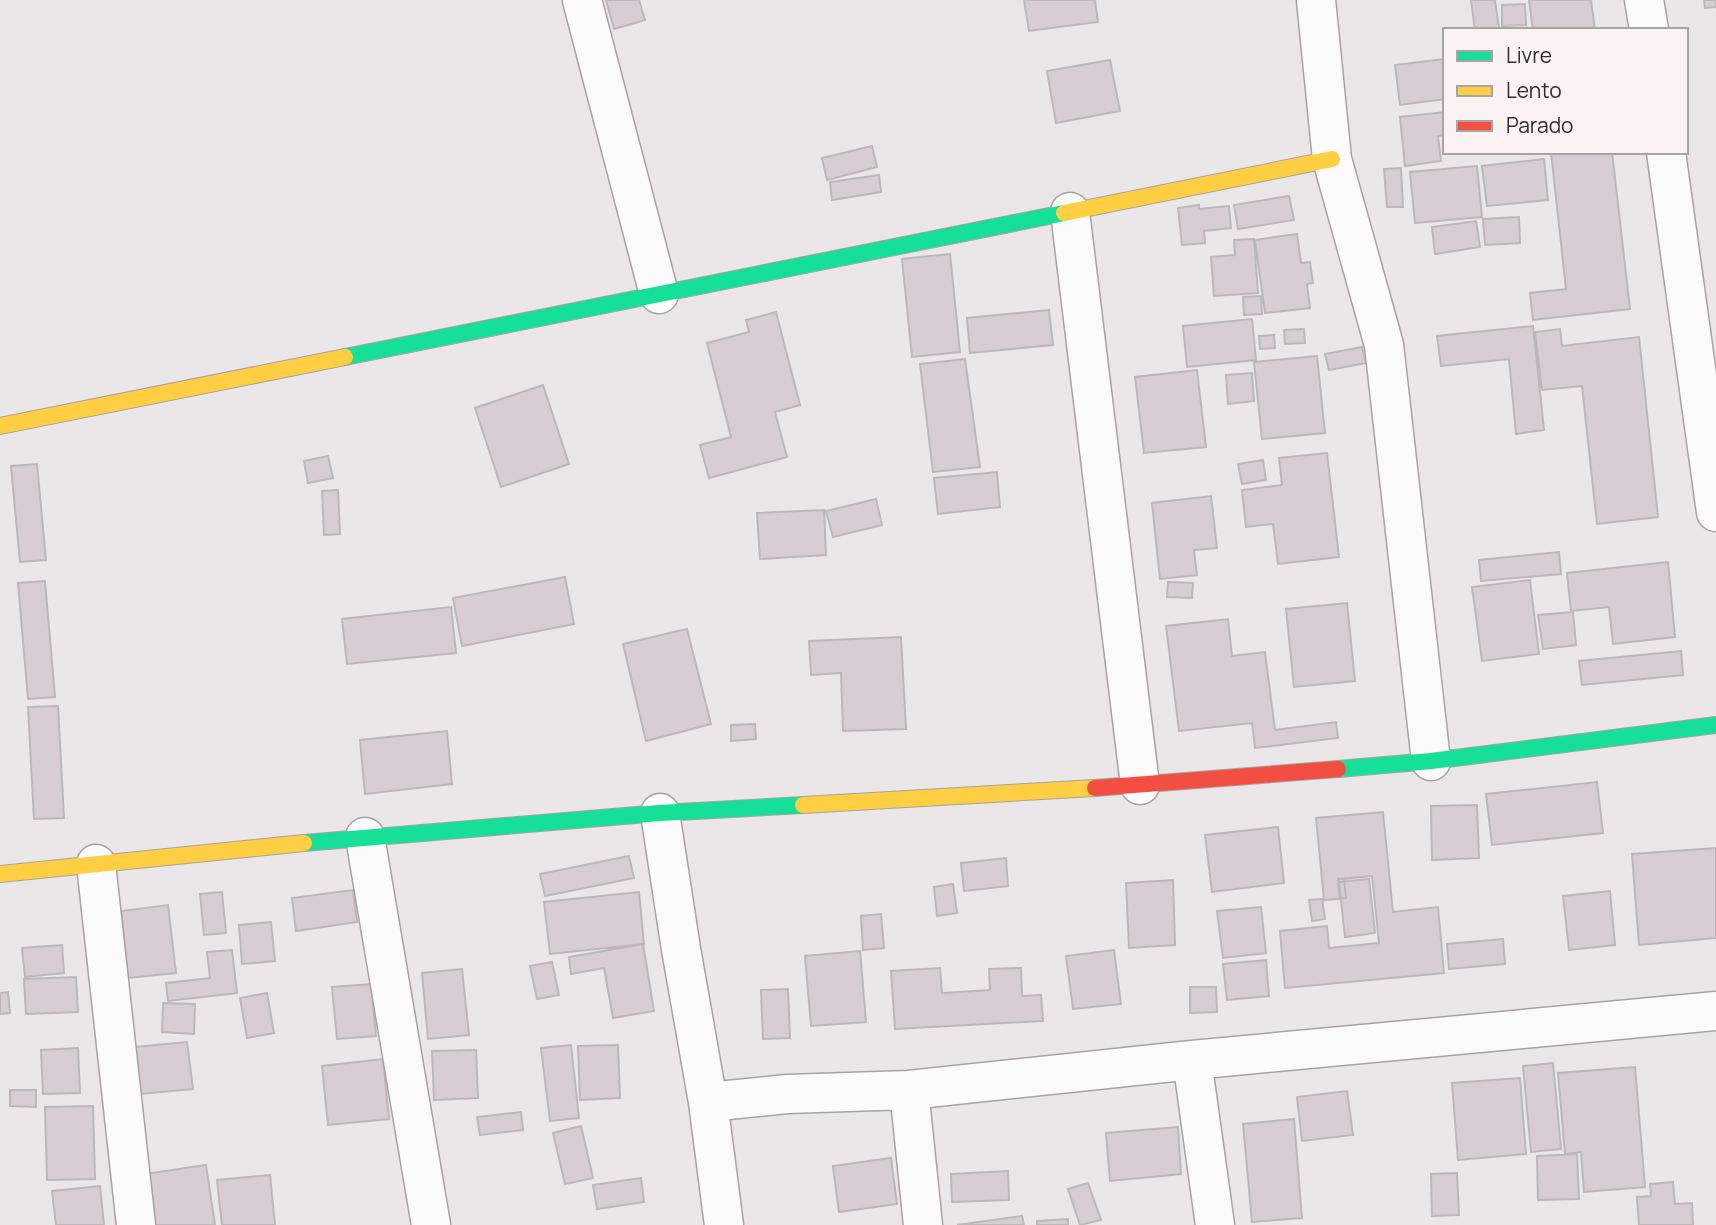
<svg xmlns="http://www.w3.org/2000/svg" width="1716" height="1225" viewBox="0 0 1716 1225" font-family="Manrope,sans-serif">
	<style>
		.building { fill: #d9cdd4; stroke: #bcb8ba; stroke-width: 2 }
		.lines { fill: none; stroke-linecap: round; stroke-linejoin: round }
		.street-casing { stroke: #a7a3a4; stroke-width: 41 }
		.fast-casing { stroke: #a7a3a4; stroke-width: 18 }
		.slow-casing { stroke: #a7a3a4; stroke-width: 18 }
		.jam-casing { stroke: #a7a3a4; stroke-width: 18 }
		.street { stroke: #fcfbfb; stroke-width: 38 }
		.fast { stroke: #16e098; stroke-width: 16 }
		.slow { stroke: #ffcf43; stroke-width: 16 }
		.jam { stroke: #f24e42; stroke-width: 16 }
	</style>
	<rect width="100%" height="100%" fill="#ebe6e7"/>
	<path class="building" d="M606 0H639L645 20 614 29Z
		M1024 0H1095L1098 22 1029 31Z
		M1471 0H1495L1499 28 1475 30Z
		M1529 0H1591L1595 30H1533Z
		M1704 0H1716V7L1705 8Z
		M1525 4 1526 25 1502 26V5Z
		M1445 59V99L1400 105 1395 65Z
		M1110 60 1120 111 1056 123 1047 71Z
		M1445 112V135L1438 136 1441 161 1405 166 1400 117Z
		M872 146 877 167 827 180 822 158Z
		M1551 152H1612L1630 309 1533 320 1530 293 1566 289Z
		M1551 152H1612L1630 309 1533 320 1530 293 1566 289Z
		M1544 159 1548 200 1487 206 1482 166Z
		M1477 166 1482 217 1415 223 1410 172Z
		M1401 168 1403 207H1387L1384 169Z
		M879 175 881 192 832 200 830 182Z
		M1289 196 1294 220 1238 229 1234 205Z
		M1199 205V209L1229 206 1231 228 1204 231 1205 243 1182 245 1178 208Z
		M1519 217 1520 243 1485 245 1483 219Z
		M1476 221 1480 247 1435 254 1432 227Z
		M1297 234 1301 263 1310 262 1313 283 1307 284 1310 308 1265 313 1255 240Z
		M1254 239 1258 293 1214 296 1211 257 1235 255 1234 240Z
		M950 254 960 352 912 357 902 259Z
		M950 254 960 352 912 357 902 259Z
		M1261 296 1262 314 1244 315 1243 297Z
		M1049 310 1053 345 970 353 967 318Z
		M1049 310 1053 345 970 353 967 318Z
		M776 312 800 405 775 412 787 457 709 478 700 445 731 437 707 343 749 332 746 320Z
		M776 312 800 405 775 412 787 457 709 478 700 445 731 437 707 343 749 332 746 320Z
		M1252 319 1256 360 1187 367 1183 326Z
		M1252 319 1256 360 1187 367 1183 326Z
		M1533 326 1544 430 1516 434 1509 359 1441 366 1437 336Z
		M1533 326 1544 430 1516 434 1509 359 1441 366 1437 336Z
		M1304 329 1305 343 1285 344 1284 330Z
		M1560 329 1562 346 1639 337 1658 517 1597 524 1582 386 1542 390 1535 332Z
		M1560 329 1562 346 1639 337 1658 517 1597 524 1582 386 1542 390 1535 332Z
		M1274 335 1275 348 1260 349 1259 336Z
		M1362 347 1366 363 1329 370 1325 354Z
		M1317 356 1325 433 1262 439 1254 362Z
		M1317 356 1325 433 1262 439 1254 362Z
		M965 359 980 467 933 472 920 364Z
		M965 359 980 467 933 472 920 364Z
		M1197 370 1206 447 1144 453 1135 377Z
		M1197 370 1206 447 1144 453 1135 377Z
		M1252 373 1254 401 1228 404 1226 375Z
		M1252 373 1254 401 1228 404 1226 375Z
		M543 385 569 464 501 487 475 408Z
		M543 385 569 464 501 487 475 408Z
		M1327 453 1339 557 1278 564 1273 524 1246 527 1242 490 1282 485 1279 458Z
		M1327 453 1339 557 1278 564 1273 524 1246 527 1242 490 1282 485 1279 458Z
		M328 456 333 478 308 483 304 461Z
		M328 456 333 478 308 483 304 461Z
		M1263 460 1266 480 1242 484 1238 464Z
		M1263 460 1266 480 1242 484 1238 464Z
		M37 464 46 560 20 562 11 466Z
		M37 464 46 560 20 562 11 466Z
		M997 472 1000 507 938 514 934 478Z
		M997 472 1000 507 938 514 934 478Z
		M338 490 340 534 324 535 322 491Z
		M338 490 340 534 324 535 322 491Z
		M1211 496 1217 548 1194 550 1197 575 1160 579 1152 503Z
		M1211 496 1217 548 1194 550 1197 575 1160 579 1152 503Z
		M876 499 882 525 833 537 826 511Z
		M876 499 882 525 833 537 826 511Z
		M824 510 826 555 760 559 757 513Z
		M824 510 826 555 760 559 757 513Z
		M1559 552 1561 574 1481 581 1479 560Z
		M1559 552 1561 574 1481 581 1479 560Z
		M1668 562 1675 637 1613 644 1609 607 1571 611 1567 573Z
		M1668 562 1675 637 1613 644 1609 607 1571 611 1567 573Z
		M565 577 574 624 462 646 453 598Z
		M565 577 574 624 462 646 453 598Z
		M1530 580 1539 654 1482 661 1472 587Z
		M1530 580 1539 654 1482 661 1472 587Z
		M45 581 55 697 28 699 18 583Z
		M45 581 55 697 28 699 18 583Z
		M1168 582 1193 583 1192 598 1167 597Z
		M1168 582 1193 583 1192 598 1167 597Z
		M1347 603 1355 681 1294 687 1286 609Z
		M1347 603 1355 681 1294 687 1286 609Z
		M451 607 456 653 347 664 342 619Z
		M451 607 456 653 347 664 342 619Z
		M1573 612 1576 645 1543 649 1538 615Z
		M1573 612 1576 645 1543 649 1538 615Z
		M1228 619 1232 656 1265 652 1275 730 1336 722 1338 738 1255 748 1252 723 1179 731 1166 626Z
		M1228 619 1232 656 1265 652 1275 730 1336 722 1338 738 1255 748 1252 723 1179 731 1166 626Z
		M687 629 711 724 646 741 623 644Z
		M687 629 711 724 646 741 623 644Z
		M901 637 906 729 843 731 841 673 811 675 809 641Z
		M901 637 906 729 843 731 841 673 811 675 809 641Z
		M1681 651 1683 675 1582 685 1579 661Z
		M1681 651 1683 675 1582 685 1579 661Z
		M58 706 64 818 34 819 28 707Z
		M58 706 64 818 34 819 28 707Z
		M755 724 756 739 731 741V725Z
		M755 724 756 739 731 741V725Z
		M447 731 452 784 365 794 360 740Z
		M447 731 452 784 365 794 360 740Z
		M1597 782 1603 833 1492 845 1486 794Z
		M1597 782 1603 833 1492 845 1486 794Z
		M1477 805 1479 858 1432 860 1431 806Z
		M1477 805 1479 858 1432 860 1431 806Z
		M1383 812 1393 912 1438 907 1444 973 1285 988 1280 931 1327 926 1329 948 1379 943 1372 876 1338 879 1340 899 1324 900 1316 818Z
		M1383 812 1393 912 1438 907 1444 973 1285 988 1280 931 1327 926 1329 948 1379 943 1372 876 1344 879 1346 898 1324 900 1316 818Z
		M1278 827 1284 883 1212 892 1205 835Z
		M1278 827 1284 883 1212 892 1205 835Z
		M1716 848V938L1639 945 1632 854Z
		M1716 848V938L1639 945 1632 854Z
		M629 856 634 878 545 896 540 874Z
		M629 856 634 878 545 896 540 874Z
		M1006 858 1008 886 964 891 961 863Z
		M1006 858 1008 886 964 891 961 863Z
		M1369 879 1375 933 1345 937 1339 882Z
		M1369 879 1375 933 1345 937 1339 882Z
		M1173 880 1175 945 1129 948 1126 883Z
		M1173 880 1175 945 1129 948 1126 883Z
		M953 884 957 913 937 916 934 887Z
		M953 884 957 913 937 916 934 887Z
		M353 890 357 922 296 931 292 898Z
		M353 890 357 922 296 931 292 898Z
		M1610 891 1615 945 1569 950 1563 896Z
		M1610 891 1615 945 1569 950 1563 896Z
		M222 892 226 933 204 935 200 894Z
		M222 892 226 933 204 935 200 894Z
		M639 892 644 944 550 954 544 902Z
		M639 892 644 944 550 954 544 902Z
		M1322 899 1325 919 1312 921 1309 900Z
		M168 905 176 973 128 978 121 911Z
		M168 905 176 973 128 978 121 911Z
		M1261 907 1266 953 1223 958 1217 911Z
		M1261 907 1266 953 1223 958 1217 911Z
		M881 914 884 948 863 950 861 916Z
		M881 914 884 948 863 950 861 916Z
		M271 922 275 961 242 964 239 925Z
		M271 922 275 961 242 964 239 925Z
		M1503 939 1505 964 1449 969 1447 944Z
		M1503 939 1505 964 1449 969 1447 944Z
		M643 944 654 1011 613 1018 604 968 571 974 569 957Z
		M643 944 654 1011 613 1018 604 968 571 974 569 957Z
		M62 945 64 973 25 977 22 948Z
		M62 945 64 973 25 977 22 948Z
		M232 950 237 993 168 1001 166 983 210 978 207 952Z
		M232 950 237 993 168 1001 166 983 210 978 207 952Z
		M1114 950 1121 1004 1073 1009 1066 956Z
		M1114 950 1121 1004 1073 1009 1066 956Z
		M860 951 866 1022 811 1026 805 956Z
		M860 951 866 1022 811 1026 805 956Z
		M1266 960 1269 996 1227 1000 1223 964Z
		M1266 960 1269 996 1227 1000 1223 964Z
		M552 962 559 995 537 999 530 966Z
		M552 962 559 995 537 999 530 966Z
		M940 968 942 993 990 990 989 969 1021 968 1022 996 1041 995 1043 1021 895 1029 891 971Z
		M940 968 942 993 990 990 989 969 1021 968 1022 996 1041 995 1043 1021 895 1029 891 971Z
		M462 969 469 1035 428 1039 422 973Z
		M462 969 469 1035 428 1039 422 973Z
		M76 977 78 1012 26 1014 24 979Z
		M76 977 78 1012 26 1014 24 979Z
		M371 984 376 1036 337 1039 332 987Z
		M371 984 376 1036 337 1039 332 987Z
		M1190 987H1216L1217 1012 1190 1013Z
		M1190 987H1216L1217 1012 1190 1013Z
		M788 989 790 1038 763 1039 761 990Z
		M788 989 790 1038 763 1039 761 990Z
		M8 992 10 1013 0 1014V993Z
		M8 992 10 1013 0 1014V993Z
		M267 993 274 1033 247 1038 240 998Z
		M267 993 274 1033 247 1038 240 998Z
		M163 1003 195 1004 194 1034 162 1032Z
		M163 1003 195 1004 194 1034 162 1032Z
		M187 1042 193 1089 140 1094 135 1047Z
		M187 1042 193 1089 140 1094 135 1047Z
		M571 1045 579 1118 550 1121 541 1048Z
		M571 1045 579 1118 550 1121 541 1048Z
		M618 1045 620 1098 580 1100 578 1046Z
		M618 1045 620 1098 580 1100 578 1046Z
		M78 1048 80 1093 43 1094 41 1050Z
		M78 1048 80 1093 43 1094 41 1050Z
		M476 1050 478 1098 434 1100 432 1051Z
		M476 1050 478 1098 434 1100 432 1051Z
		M383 1059 389 1119 328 1125 322 1066Z
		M383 1059 389 1119 328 1125 322 1066Z
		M1553 1063 1561 1149 1531 1152 1523 1066Z
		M1553 1063 1561 1149 1531 1152 1523 1066Z
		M1635 1067 1645 1187 1584 1192 1581 1152 1565 1154 1558 1073Z
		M1635 1067 1645 1187 1584 1192 1581 1152 1565 1154 1558 1073Z
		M1520 1078 1526 1154 1458 1160 1452 1083Z
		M1520 1078 1526 1154 1458 1160 1452 1083Z
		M10 1090H36V1107L10 1106Z
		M10 1090H36V1107L10 1106Z
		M1347 1091 1353 1135 1302 1141 1297 1097Z
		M1347 1091 1353 1135 1302 1141 1297 1097Z
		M93 1106 95 1179 47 1180 45 1107Z
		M93 1106 95 1179 47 1180 45 1107Z
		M521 1112 523 1130 480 1135 477 1117Z
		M521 1112 523 1130 480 1135 477 1117Z
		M1294 1119 1302 1218 1252 1222 1243 1124Z
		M1294 1119 1302 1218 1252 1222 1243 1124Z
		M581 1126 593 1178 565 1184 553 1133Z
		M581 1126 593 1178 565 1184 553 1133Z
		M1178 1127 1181 1174 1110 1181 1106 1133Z
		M1178 1127 1181 1174 1110 1181 1106 1133Z
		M1577 1154 1579 1199 1538 1200 1537 1156Z
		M1577 1154 1579 1199 1538 1200 1537 1156Z
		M891 1158 897 1204 839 1212 833 1166Z
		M891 1158 897 1204 839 1212 833 1166Z
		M206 1165 215 1225H153L145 1174Z
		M206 1165 215 1225H153L145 1174Z
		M1008 1171 1009 1200 952 1202 951 1174Z
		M1008 1171 1009 1200 952 1202 951 1174Z
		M1457 1173 1459 1215 1432 1216 1431 1174Z
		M1457 1173 1459 1215 1432 1216 1431 1174Z
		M270 1175 275 1225H222L217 1180Z
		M270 1175 275 1225H222L217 1180Z
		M641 1178 644 1202 597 1209 593 1185Z
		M641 1178 644 1202 597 1209 593 1185Z
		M1673 1182 1675 1204 1692 1203 1693 1225H1639L1637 1197 1651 1196 1650 1184Z
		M1088 1183 1101 1220 1080 1225 1068 1189Z
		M1088 1183 1101 1220 1080 1225 1068 1189Z
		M100 1186 104 1225H56L52 1191Z
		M100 1186 104 1225H56L52 1191Z
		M1022 1216 1024 1225H957Z
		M1022 1216 1024 1225H957Z
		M1068 1219V1225H1037V1221Z
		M1068 1219V1225H1037V1221Z"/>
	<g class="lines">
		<g class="street-casing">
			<path id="street" d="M582 0 659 294
				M1316 0 1332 159 1384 345 1431 761
				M1644 0 1649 30
				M1666 152 1716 512
				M1070 212 1140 785
				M660 813 681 949 708 1102 787 1094 909 1090 1192 1060 1716 1011
				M365 837 431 1225
				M96 864 136 1225
				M1192 1060 1215 1225
				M909 1090 923 1225
				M708 1102 724 1225"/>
		</g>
		<g class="fast-casing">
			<path id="fast" d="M345 357 1064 213
				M1338 769 1431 761 1716 725
				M304 843 660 813 803 805"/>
		</g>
		<g class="slow-casing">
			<path id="slow" d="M1064 213 1332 159
				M0 426 345 357
				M803 805 1095 788
				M0 874 304 843"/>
		</g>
		<g class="jam-casing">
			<path id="jam" d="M1095 788 1338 769"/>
		</g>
		<use href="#street" class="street"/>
		<use href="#fast" class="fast"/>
		<use href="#slow" class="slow"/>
		<use href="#jam" class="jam"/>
	</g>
	<rect x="1443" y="28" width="245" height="126" fill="#fbf2f3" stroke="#aaa3a4" stroke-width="2"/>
	<rect x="1457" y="51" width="35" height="10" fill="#16e098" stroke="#aaa3a4" stroke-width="2"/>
	<text x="1506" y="63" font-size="21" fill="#302d2d">Livre</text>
	<rect x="1457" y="86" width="35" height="10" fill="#ffcf43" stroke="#aaa3a4" stroke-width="2"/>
	<text x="1506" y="98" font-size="21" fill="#302d2d">Lento</text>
	<rect x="1457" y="121" width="35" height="10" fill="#f24e42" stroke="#aaa3a4" stroke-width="2"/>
	<text x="1506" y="133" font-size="21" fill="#302d2d">Parado</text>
</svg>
